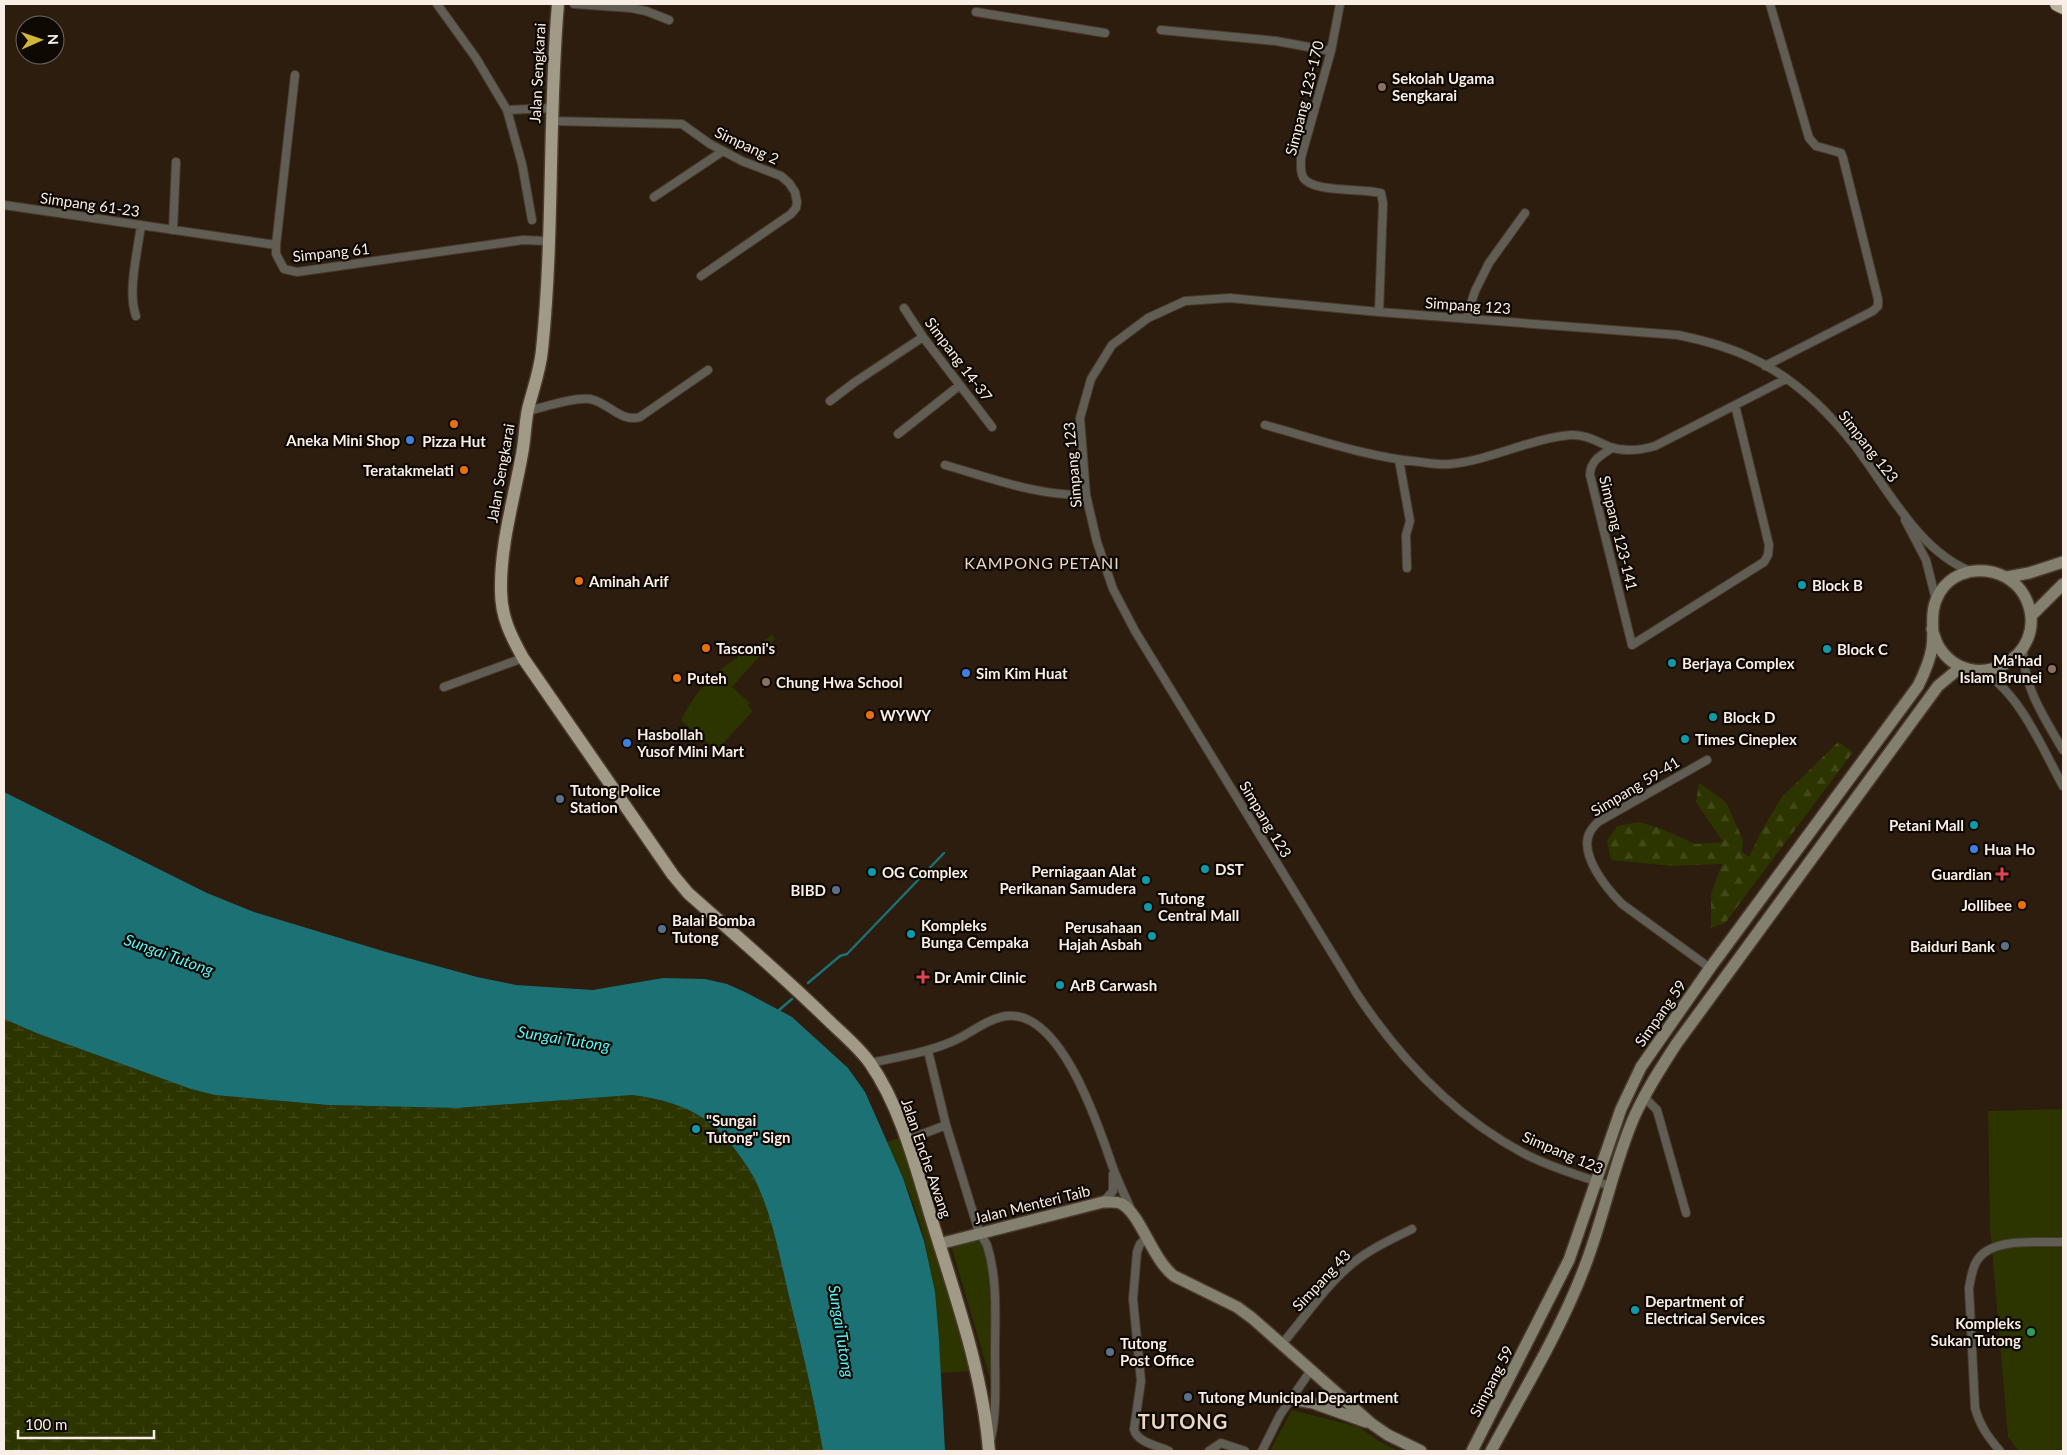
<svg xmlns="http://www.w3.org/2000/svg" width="2067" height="1455" viewBox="0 0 2067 1455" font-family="Lato,sans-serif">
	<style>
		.green { fill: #2c3500 }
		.forest { fill: url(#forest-firs) }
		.wetland { fill: url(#wetland-marsh) }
		.water { fill: #1c7174 }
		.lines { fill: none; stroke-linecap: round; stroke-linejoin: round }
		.stream { stroke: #1c7174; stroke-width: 2.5 }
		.street-casing { stroke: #493a2c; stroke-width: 10 }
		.secondary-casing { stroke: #493a2c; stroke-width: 14 }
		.primary-casing { stroke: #493a2c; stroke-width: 15 }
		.highway-casing { stroke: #493a2c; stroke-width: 16 }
		.street { stroke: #605d54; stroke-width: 8 }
		.secondary { stroke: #848070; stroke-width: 11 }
		.primary { stroke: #a09a86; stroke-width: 12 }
		.highway { stroke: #bab39a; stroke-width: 14 }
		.education-dot { fill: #8d6e63; stroke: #0f0904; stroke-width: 2 }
		.food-dot { fill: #e8710a; stroke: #0f0904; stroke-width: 2 }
		.shop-dot { fill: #3f7fe0; stroke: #0f0904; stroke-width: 2 }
		.culture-dot { fill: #0f9aa8; stroke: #0f0904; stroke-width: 2 }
		.service-dot { fill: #5c6f8a; stroke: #0f0904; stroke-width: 2 }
		.health-dot { fill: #e0444e; stroke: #0f0904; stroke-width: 2 }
		.leisure-dot { fill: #2e9e5b; stroke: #0f0904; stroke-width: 2 }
		.labels { text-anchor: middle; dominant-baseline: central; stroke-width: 4.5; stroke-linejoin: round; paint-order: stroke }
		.street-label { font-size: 15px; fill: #f9eee5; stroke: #0f0904 }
		.poi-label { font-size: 15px; font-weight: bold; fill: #f9eee5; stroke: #0f0904; text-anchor: start }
		.neighbourhood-label { font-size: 16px; letter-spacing: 1px; fill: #ebd6c3; stroke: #0f0904 }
		.water-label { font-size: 16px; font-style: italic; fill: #5bf2f8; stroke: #0f0904 }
		.district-label { font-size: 20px; font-weight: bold; letter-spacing: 1px; fill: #ebd6c3; stroke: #0f0904 }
	</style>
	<defs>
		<pattern id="forest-firs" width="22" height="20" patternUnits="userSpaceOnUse" patternTransform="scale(1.25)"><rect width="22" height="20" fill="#2c3500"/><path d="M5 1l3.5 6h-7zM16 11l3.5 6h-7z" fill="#414919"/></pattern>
		<pattern id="wetland-marsh" width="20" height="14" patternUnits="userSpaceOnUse" patternTransform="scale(1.25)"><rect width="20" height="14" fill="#2c3500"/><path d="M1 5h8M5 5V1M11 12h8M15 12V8" fill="none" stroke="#414919"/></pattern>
	</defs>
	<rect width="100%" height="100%" fill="#2c1d0e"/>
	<path class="green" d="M772 635 775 639 732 687 750 703 748 706 753 711 717 750 681 721C700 678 734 659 772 635Z
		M2063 1109V1451H2019L2008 1437 1990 1226 1988 1111Z
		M902 1137 971 1371 940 1373C939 1330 933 1285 925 1243 918 1209 901 1173 887 1142Z
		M981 1234 988 1259 993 1293 991 1381 950 1242Z
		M1292 1410 1359 1427 1377 1440 1398 1451H1270Z"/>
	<path class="forest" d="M1838 742 1853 752 1725 923 1711 928V894L1722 864 1673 866 1611 860 1607 840 1617 826 1639 822 1662 829 1695 844 1723 842 1696 802 1699 783 1726 802 1743 840 1742 852 1749 857 1761 832 1781 798Z"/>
	<path class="wetland" d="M4 1019 39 1034 191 1089 215 1095 328 1105 457 1108 632 1095C661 1099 686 1105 710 1123 724 1133 744 1160 753 1176 771 1210 779 1254 788 1292 801 1345 814 1398 823 1451H4Z"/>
	<path class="water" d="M4 792 207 893 254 912 386 952 477 977 516 985 593 990 663 978 705 979 727 984 745 992 792 1017 848 1068 865 1092 903 1178 924 1241 935 1292 939 1340 945 1451H823C814 1398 801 1345 788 1292 779 1254 771 1210 753 1176 744 1160 724 1133 710 1123 686 1105 661 1099 632 1095L457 1108 328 1105 215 1095 191 1089 39 1034 4 1019Z"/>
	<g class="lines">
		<path class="stream" d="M808 983 840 956 847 954 944 853
			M778 1011 792 999"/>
		<g class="street-casing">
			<path id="street" d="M437 4 476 58 507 110 551 108
				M574 4 631 8 646 11 669 20
				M1340 4 1331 51 1301 158C1301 164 1300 171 1303 177 1311 193 1364 188 1381 193L1383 203 1379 312
				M976 12 1105 33
				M1161 30 1276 41 1331 51
				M295 75 276 245V254L284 269 297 272 523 240 548 241
				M507 110 522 164 532 220
				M551 121 682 124 710 144 742 161 781 176 789 183 795 192 797 202 796 208 791 214 701 276
				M654 197 723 151
				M4 205 276 245
				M173 230 176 162
				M904 308 923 337 992 427
				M136 316C127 292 138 250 141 225
				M1466 319 1475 291 1489 263 1525 213
				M1765 366 1873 311 1878 306V299L1843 158 1841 153 1816 146 1809 138 1770 4
				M830 401 855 382 923 337
				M528 411C545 407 573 397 590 399 608 402 621 423 640 417L708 370
				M1265 425C1316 439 1367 457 1420 462 1429 463 1440 465 1450 464 1492 460 1531 438 1571 435 1585 434 1598 442 1610 447 1624 452 1641 450 1655 446L1786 379
				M898 434 960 385
				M1612 448C1601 455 1590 461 1590 475L1632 645 1764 562 1768 555 1769 545 1735 405
				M1399 460 1410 521 1406 535 1407 568
				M945 465C991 478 1037 496 1086 495
				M1905 520 1926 560 1936 600
				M2023 648C2023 687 2044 717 2063 750
				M1982 671C2020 693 2042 748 2063 786
				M444 687 523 658
				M1707 760 1598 822C1595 825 1592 828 1590 832 1578 854 1607 889 1622 904L1710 968
				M928 1051 946 1125 979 1232C982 1236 985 1241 987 1245 998 1280 995 1318 995 1353 995 1381 997 1410 991 1438
				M870 1063C897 1057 925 1053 951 1042 969 1035 986 1019 1006 1016 1061 1009 1098 1125 1112 1165 1117 1180 1125 1195 1131 1210
				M1644 1097 1657 1110 1686 1213
				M907 1140 946 1125
				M1612 1187C1582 1176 1551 1168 1523 1153 1454 1116 1400 1059 1357 994L1135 631 1113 589 1097 542 1086 495 1080 418 1091 379 1112 345 1148 318 1185 301 1230 298 1379 312 1678 335C1702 340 1725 346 1747 356 1788 374 1824 407 1852 442 1886 485 1917 550 1970 571
				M1103 1202 1113 1191V1174
				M1146 1238 1140 1244 1137 1252 1133 1299 1141 1381 1134 1429C1136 1442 1158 1446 1169 1451
				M1282 1344C1305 1317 1326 1285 1353 1263 1370 1249 1392 1239 1412 1229
				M1209 1451 1221 1443 1245 1451
				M1262 1451 1280 1415 1311 1370
				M2000 1451C1988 1437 1980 1426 1975 1408L1969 1288C1971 1278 1972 1267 1978 1259 1994 1237 2039 1243 2063 1242"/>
		</g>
		<g class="secondary-casing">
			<path id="secondary" d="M2007 577 2029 573 2063 562
				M2031 616 2063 584
				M939 1244 1103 1202C1109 1202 1117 1201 1122 1204 1141 1215 1152 1259 1174 1276L1237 1307 1252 1318 1372 1424 1388 1435 1421 1451
				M1290 1399 1313 1403 1366 1422
				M1472 1451 1569 1260 1621 1109 1641 1067 1710 968 1918 686C1924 674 1930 661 1932 647 1935 626 1928 612 1940 592 1961 559 2013 566 2027 601 2050 658 1971 698 1939 647 1936 642 1934 635 1932 629
				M1491 1451C1524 1390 1561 1330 1585 1266 1604 1217 1614 1162 1635 1115 1647 1089 1662 1066 1677 1043L1938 686 1956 671 1967 669"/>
		</g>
		<g class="primary-casing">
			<path id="primary" d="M558 4C548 119 554 235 542 350 540 371 533 389 528 409 525 423 525 439 522 454 514 499 500 545 501 591 501 617 511 636 523 658L673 875 688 893C734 934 781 974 825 1017 840 1032 858 1046 870 1063 902 1109 917 1172 933 1224 956 1298 983 1374 989 1451"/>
		</g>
		<g class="highway-casing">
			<path id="highway" d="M2057 4 2063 7"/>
		</g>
		<use href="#street" class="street"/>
		<use href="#secondary" class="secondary"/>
		<use href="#primary" class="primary"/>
		<use href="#highway" class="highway"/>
	</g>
	<g class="education-dot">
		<circle cx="1382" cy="87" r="5"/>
		<circle cx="2052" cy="669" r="5"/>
		<circle cx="766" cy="682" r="5"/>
	</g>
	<g class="food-dot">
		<circle cx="454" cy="424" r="5"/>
		<circle cx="464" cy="470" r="5"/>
		<circle cx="579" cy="581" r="5"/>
		<circle cx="706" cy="648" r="5"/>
		<circle cx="677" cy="678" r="5"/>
		<circle cx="870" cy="715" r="5"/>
		<circle cx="2022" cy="905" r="5"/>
	</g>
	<g class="shop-dot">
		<circle cx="410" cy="440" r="5"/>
		<circle cx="966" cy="673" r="5"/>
		<circle cx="627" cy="743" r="5"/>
		<circle cx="1974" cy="849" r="5"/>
	</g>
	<g class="culture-dot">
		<circle cx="1802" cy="585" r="5"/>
		<circle cx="1827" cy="649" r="5"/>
		<circle cx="1672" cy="663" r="5"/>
		<circle cx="1713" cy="717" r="5"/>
		<circle cx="1685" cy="739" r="5"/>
		<circle cx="1974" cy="825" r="5"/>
		<circle cx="1205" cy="869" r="5"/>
		<circle cx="872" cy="872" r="5"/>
		<circle cx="1146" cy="880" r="5"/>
		<circle cx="1148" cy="907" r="5"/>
		<circle cx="911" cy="934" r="5"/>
		<circle cx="1152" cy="936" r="5"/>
		<circle cx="1060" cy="985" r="5"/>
		<circle cx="696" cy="1129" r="5"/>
		<circle cx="1635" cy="1310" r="5"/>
	</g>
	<g class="service-dot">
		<circle cx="560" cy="799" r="5"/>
		<circle cx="836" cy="890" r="5"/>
		<circle cx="662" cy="929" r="5"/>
		<circle cx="2005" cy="946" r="5"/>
		<circle cx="1110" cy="1352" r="5"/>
		<circle cx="1188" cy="1397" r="5"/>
	</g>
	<g class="health-dot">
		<path d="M1999.5 866.5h5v5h5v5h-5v5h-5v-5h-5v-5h5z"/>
		<path d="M920.5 969.5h5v5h5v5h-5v5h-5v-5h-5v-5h5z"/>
	</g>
	<circle class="leisure-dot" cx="2031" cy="1332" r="5"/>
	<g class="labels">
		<g class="street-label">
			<text transform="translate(537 73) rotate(-87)">Jalan Sengkarai</text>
			<text transform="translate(1304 98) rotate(-76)">Simpang 123-170</text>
			<text transform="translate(747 145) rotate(25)">Simpang 2</text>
			<text transform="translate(90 204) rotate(8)">Simpang 61-23</text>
			<text transform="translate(331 252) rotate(-6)">Simpang 61</text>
			<text transform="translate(1468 305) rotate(4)">Simpang 123</text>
			<text transform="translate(959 359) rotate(53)">Simpang 14-37</text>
			<text transform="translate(1869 446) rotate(52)">Simpang 123</text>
			<text transform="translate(1072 465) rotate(-95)">Simpang 123</text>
			<text transform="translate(500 473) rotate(-80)">Jalan Sengkarai</text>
			<text transform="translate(1619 533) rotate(76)">Simpang 123-141</text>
			<text transform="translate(1635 786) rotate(-31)">Simpang 59-41</text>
			<text transform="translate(1266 819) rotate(59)">Simpang 123</text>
			<text transform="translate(1660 1013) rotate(-55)">Simpang 59</text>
			<text transform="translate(1563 1152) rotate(23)">Simpang 123</text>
			<text transform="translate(927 1158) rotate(71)">Jalan Enche Awang</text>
			<text transform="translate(1032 1204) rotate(-14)">Jalan Menteri Taib</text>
			<text transform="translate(1321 1280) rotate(-47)">Simpang 43</text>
			<text transform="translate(1491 1381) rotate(-63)">Simpang 59</text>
		</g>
		<g class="poi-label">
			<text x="1392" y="78">Sekolah Ugama<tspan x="1392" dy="17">Sengkarai</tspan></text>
			<text x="400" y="440" text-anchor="end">Aneka Mini Shop</text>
			<text x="454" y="441" text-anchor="middle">Pizza Hut</text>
			<text x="454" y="470" text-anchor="end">Teratakmelati</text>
			<text x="589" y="581">Aminah Arif</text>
			<text x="1812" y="585">Block B</text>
			<text x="716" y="648">Tasconi's</text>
			<text x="1837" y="649">Block C</text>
			<text x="2042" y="660" text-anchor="end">Ma'had<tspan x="2042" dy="17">Islam Brunei</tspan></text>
			<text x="1682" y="663">Berjaya Complex</text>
			<text x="976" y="673">Sim Kim Huat</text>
			<text x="687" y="678">Puteh</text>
			<text x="776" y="682">Chung Hwa School</text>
			<text x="880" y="715">WYWY</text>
			<text x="1723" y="717">Block D</text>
			<text x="637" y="734">Hasbollah<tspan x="637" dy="17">Yusof Mini Mart</tspan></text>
			<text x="1695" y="739">Times Cineplex</text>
			<text x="570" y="790">Tutong Police<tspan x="570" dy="17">Station</tspan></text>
			<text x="1964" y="825" text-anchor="end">Petani Mall</text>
			<text x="1984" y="849">Hua Ho</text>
			<text x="1215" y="869">DST</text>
			<text x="1136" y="871" text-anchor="end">Perniagaan Alat<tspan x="1136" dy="17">Perikanan Samudera</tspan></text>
			<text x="882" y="872">OG Complex</text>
			<text x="1992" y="874" text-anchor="end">Guardian</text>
			<text x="826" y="890" text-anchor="end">BIBD</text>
			<text x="1158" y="898">Tutong<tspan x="1158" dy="17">Central Mall</tspan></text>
			<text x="2012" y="905" text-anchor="end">Jollibee</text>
			<text x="672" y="920">Balai Bomba<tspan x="672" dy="17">Tutong</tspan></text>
			<text x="921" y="925">Kompleks<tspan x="921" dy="17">Bunga Cempaka</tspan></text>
			<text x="1142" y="927" text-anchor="end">Perusahaan<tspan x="1142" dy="17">Hajah Asbah</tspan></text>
			<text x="1995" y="946" text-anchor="end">Baiduri Bank</text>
			<text x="934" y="977">Dr Amir Clinic</text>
			<text x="1070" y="985">ArB Carwash</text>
			<text x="706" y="1120">"Sungai<tspan x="706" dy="17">Tutong" Sign</tspan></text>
			<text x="1645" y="1301">Department of<tspan x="1645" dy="17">Electrical Services</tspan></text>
			<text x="2021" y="1323" text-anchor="end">Kompleks<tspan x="2021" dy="17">Sukan Tutong</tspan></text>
			<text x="1120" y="1343">Tutong<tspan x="1120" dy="17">Post Office</tspan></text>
			<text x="1198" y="1397">Tutong Municipal Department</text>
		</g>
		<g class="neighbourhood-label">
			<text x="1042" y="562">KAMPONG PETANI</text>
		</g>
		<g class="water-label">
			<text transform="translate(169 954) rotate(20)">Sungai Tutong</text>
			<text transform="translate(564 1038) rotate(9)">Sungai Tutong</text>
			<text transform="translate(842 1331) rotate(81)">Sungai Tutong</text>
		</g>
		<g class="district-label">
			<text x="1183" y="1421">TUTONG</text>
		</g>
	</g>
	<rect width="2067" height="1455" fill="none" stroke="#f9eee5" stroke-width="10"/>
	<g transform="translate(40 40) rotate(88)"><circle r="24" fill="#0f0904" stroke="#6d655e"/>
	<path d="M0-4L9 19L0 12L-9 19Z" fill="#d1b736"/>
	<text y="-8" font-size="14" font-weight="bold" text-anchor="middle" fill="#f9eee5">N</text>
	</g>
	<path d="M18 1430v8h136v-8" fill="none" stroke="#f9eee5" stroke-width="2.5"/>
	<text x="25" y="1430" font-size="15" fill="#f9eee5" stroke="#0f0904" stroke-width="4" paint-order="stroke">100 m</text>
</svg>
